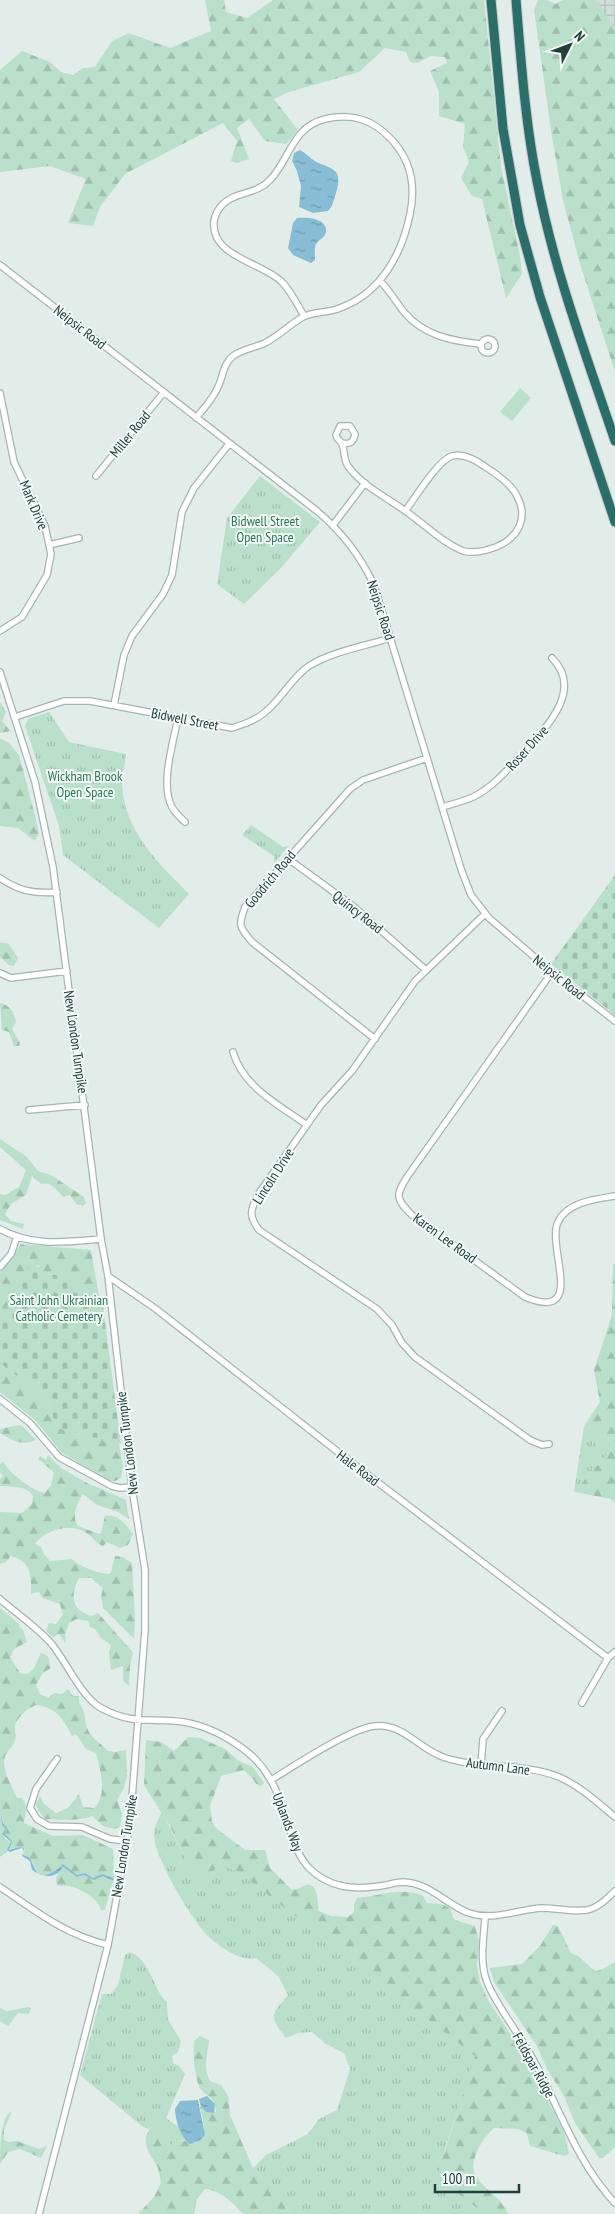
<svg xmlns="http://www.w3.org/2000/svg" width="615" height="2214" viewBox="0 0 615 2214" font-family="'PT Sans Narrow',sans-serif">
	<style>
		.industrial { fill: url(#industrial-grid) }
		.grass { fill: url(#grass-tufts) }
		.forest { fill: url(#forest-firs) }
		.cemetery { fill: url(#cemetery-stones) }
		.pitch { fill: #badfca }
		.water { fill: url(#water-ripples) }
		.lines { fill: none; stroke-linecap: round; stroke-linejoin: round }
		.minor-casing { stroke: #a4b5b2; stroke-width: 8 }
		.highway-casing { stroke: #c1c9c8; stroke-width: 11 }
		.minor { stroke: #fff; stroke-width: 5.5 }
		.highway { stroke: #2b6d69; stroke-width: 9 }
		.labels { text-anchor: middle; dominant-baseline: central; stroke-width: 4; stroke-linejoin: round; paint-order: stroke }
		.street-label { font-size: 14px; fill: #213f3c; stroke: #f3f9f7 }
		.park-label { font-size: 14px; fill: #297854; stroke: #f3f9f7 }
	</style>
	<defs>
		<pattern id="industrial-grid" width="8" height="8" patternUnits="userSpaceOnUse" patternTransform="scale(1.25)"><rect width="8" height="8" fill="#d0ddd9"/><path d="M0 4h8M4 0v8" fill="none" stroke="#b2bfbb"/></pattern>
		<pattern id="grass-tufts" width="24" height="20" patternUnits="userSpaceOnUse" patternTransform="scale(1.25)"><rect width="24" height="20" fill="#badfca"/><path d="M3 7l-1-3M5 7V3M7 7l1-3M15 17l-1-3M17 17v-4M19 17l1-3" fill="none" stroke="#a0c0ae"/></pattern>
		<pattern id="forest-firs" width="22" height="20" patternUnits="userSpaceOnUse" patternTransform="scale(1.25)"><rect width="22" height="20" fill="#badfca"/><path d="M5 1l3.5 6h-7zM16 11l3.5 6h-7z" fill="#a0c0ae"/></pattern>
		<pattern id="cemetery-stones" width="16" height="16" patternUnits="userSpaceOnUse" patternTransform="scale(1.25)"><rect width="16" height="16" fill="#badfca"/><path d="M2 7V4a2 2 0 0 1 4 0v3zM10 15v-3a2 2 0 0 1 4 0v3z" fill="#a0c0ae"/></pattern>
		<pattern id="water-ripples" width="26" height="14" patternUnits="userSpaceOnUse" patternTransform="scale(1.25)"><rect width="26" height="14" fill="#88bdd5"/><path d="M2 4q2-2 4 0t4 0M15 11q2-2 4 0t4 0" fill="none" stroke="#6f9bae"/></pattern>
	</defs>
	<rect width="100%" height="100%" fill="#e2edea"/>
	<path class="industrial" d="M596 0H615V28L612 27Z"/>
	<path class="grass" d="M260 476 320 522 281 568 244 604 217 584 227 518Z
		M49 712 69 742 126 754C125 764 122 775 122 785 125 832 158 863 189 894L159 928 63 855 59 826 25 726 28 719Z
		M251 825 283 847 289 846 274 863V856L242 835Z
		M584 1426 615 1444V1445L574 1492Z
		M0 1608 20 1625 0 1648Z
		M162 1812 185 1858 212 1873 221 1863 241 1874 476 2056 444 2152 465 2198 485 2214H291L277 2191 253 2168 266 2155 308 2134 319 2119 337 2110 350 2069 344 2053 326 2044 312 2032 298 2033 286 2038C269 2016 270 2016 288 1995L278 1976 256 1958C241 1962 220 1947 209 1937 192 1920 153 1856 154 1833 154 1826 159 1818 162 1812Z
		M130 1952C152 1961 153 1991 167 2002L168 2020 181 2041 178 2052 172 2056 173 2063 179 2066 185 2074 167 2116V2119L179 2127 186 2141 181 2140 171 2145 153 2126 149 2129 143 2127 80 2075 102 1994H111L118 1985 125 1955Z"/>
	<path class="forest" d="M205 0H224L226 12 247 18 273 0H484L501 166 520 256 522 274 506 298 482 199 472 196 461 178 469 162 463 147 465 124 439 116V92L430 71 447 63 445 57 431 56 417 63 410 62 406 52 385 48 359 72 289 92 274 99 298 130 286 144 265 141 249 119 237 128 249 159 237 163 231 161 237 141 223 123 125 174 100 207 93 226 68 223 86 179 50 166 0 172V70L22 51 50 62 61 72 73 75 83 68 95 67 112 41 129 33 170 48 211 31Z
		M538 0H547L555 4 563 0H596L615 28V372L580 264 563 200 552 137 534 10Z
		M0 702 6 712 2 721 11 731 0 733Z
		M0 738 9 743 19 755 37 823 39 833 35 841 18 828 0 826Z
		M0 942 9 944 18 958 14 966 9 965 0 957Z
		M0 1003C10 1005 14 1012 16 1022L12 1029 20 1043 19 1046H14L9 1032 2 1030Z
		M0 1139 27 1157 38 1171 51 1175 84 1197 86 1203 83 1206 76 1204 70 1195 63 1197C57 1190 51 1181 41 1184L32 1176 26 1195 11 1204 5 1214 11 1221 24 1224 23 1229 0 1220V1194L5 1195 19 1187 26 1170 0 1147Z
		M21 1244 91 1250 100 1302 90 1298 64 1276 46 1274 38 1265 21 1278V1287L0 1315V1273Z
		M613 1264H615V1444L584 1426 600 1402 594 1370 612 1315Z
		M0 1363 47 1399 57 1428 119 1443 123 1467 121 1478 115 1481 108 1480 61 1452 36 1421 0 1392Z
		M19 1425 22 1426 36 1440C22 1446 13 1441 0 1433V1429Z
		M615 1445V1503L611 1499 574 1492Z
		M48 1455 61 1468 87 1483 126 1500 129 1519 118 1512 97 1505 83 1494C77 1502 71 1517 78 1526L99 1534 101 1533 105 1516C117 1513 127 1525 133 1534L128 1545 120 1548 107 1542 103 1546C95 1543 94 1538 88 1534 72 1522 45 1529 35 1544L41 1547 44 1554 50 1561 72 1559C79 1567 98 1573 109 1574L111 1572 115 1556 123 1557 132 1563 135 1618 134 1639 103 1608 101 1597 103 1588 95 1582 92 1578H79C70 1595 71 1610 91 1616L98 1613 131 1650 133 1653 130 1666 129 1686 123 1680V1666L111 1670 109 1652 111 1645 101 1638 95 1629 90 1627 88 1621 77 1619 69 1623 65 1635 66 1644 59 1634 53 1637 46 1631 49 1623 56 1624 63 1614 60 1604 43 1598 39 1592 31 1594C32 1576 30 1560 11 1556L6 1562 0 1564V1512L22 1513 32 1504 33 1496C27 1485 11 1487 0 1486V1479L3 1476 0 1472V1464L3 1461C9 1473 31 1490 45 1493L51 1485 54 1472 38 1459 40 1456 46 1460Z
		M0 1623 19 1626 23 1630 27 1642 14 1649 10 1657 20 1673C34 1678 36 1661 41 1653L48 1656 51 1668 43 1673 36 1685 40 1694 48 1698 54 1693 62 1694 68 1689 73 1696H79V1703C87 1714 83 1717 88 1730 92 1739 102 1744 108 1751L115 1752 126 1750 127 1777 124 1788 117 1800 122 1814 120 1827 114 1829 103 1826 92 1816C82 1821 57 1820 45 1819L38 1810 36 1804 40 1796 44 1804 56 1813 68 1808 79 1794 83 1807 94 1808C108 1796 100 1768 96 1753L86 1749 76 1734 72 1736C63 1719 58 1709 38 1705 30 1705 17 1718 15 1725 14 1729 17 1735 15 1740 13 1748 4 1752 4 1761 4 1773 12 1787 17 1798H22L27 1807 24 1823 53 1836 83 1835 113 1849 114 1878C104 1874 102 1874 93 1878L85 1873 79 1876 73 1873 63 1864C56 1871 42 1882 35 1869 32 1865 32 1861 29 1857L23 1855 25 1849 20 1847 9 1851 12 1841 4 1833 7 1828 3 1824 0 1810Z
		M188 1737 200 1738 225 1749 239 1761 253 1767 264 1783 261 1786 256 1784 253 1779 244 1770 221 1776 210 1806 212 1821 216 1828 245 1850H265L270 1868 292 1890C298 1890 301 1886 307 1885 319 1883 317 1904 319 1911L331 1916 348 1917 354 1912V1904L357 1898C379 1896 401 1886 423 1896L427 1903C435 1904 443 1902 450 1909 452 1912 452 1917 455 1920L475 1926 479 1941 477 1966 480 1982 488 2000 528 2061 564 2132 569 2154 564 2156 530 2146 527 2133 518 2129 494 2128C483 2138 467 2162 476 2176 482 2186 493 2193 500 2201 503 2205 506 2210 509 2214H485L444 2183 439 2170 475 2056 241 1874 221 1863 212 1873 199 1877 185 1858 170 1826 144 1785 146 1740 161 1742 174 1751Z
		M0 1814 2 1825 5 1828 2 1832 5 1839 11 1842 8 1851 0 1857Z
		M63 1867 77 1877 84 1875 96 1879 103 1876 113 1881 105 1910H101C98 1898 81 1889 69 1886 64 1885 61 1887 57 1885 54 1876 59 1874 63 1867Z
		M553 1925 558 1926 571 1953 578 1956 595 1971 601 1970 615 1962V2147L603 2158H599L575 2123 564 2096 547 2069 537 2046 494 1982 490 1968 522 1964 540 1946Z
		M28 2007 31 2008 29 2014 18 2013 8 2026 0 2021V2008L7 2011Z
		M200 2036 209 2040C208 2056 202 2065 210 2081L221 2085 228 2096 230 2115 253 2168 277 2191 291 2214H243C234 2203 219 2190 205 2189L197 2199 194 2214H138L154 2197 161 2183C160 2177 159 2169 156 2164 148 2152 139 2138 153 2126L156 2125 165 2133 171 2145 178 2140 196 2143C210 2135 202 2119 200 2106L205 2110 216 2112C215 2094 203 2096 199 2086 194 2073 193 2055 194 2041Z
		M12 2111 4 2130V2140L8 2142 17 2141 39 2149 47 2146 41 2158 20 2149 8 2152 0 2164C0 2149 0 2117 12 2111Z"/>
	<path class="cemetery" d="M615 875V1015L551 964Z
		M30 1265 41 1267 46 1274 64 1276 103 1306 121 1444 57 1428 47 1399 0 1363V1315L21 1287V1274Z"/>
	<path class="pitch" d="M520 388 531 398 512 421 500 412Z"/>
	<path class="water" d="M300 150C306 153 311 159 316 162 334 169 343 170 336 193 334 199 333 206 328 211L313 213 299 207 301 186 297 171 292 161 294 153Z
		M297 218C306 217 328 218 326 232 325 238 319 239 316 244 314 249 315 255 315 260L311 263 293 255 288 248 293 223Z
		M0 1810 3 1824 7 1827 4 1833 12 1841 9 1850 20 1847 24 1848 23 1855 29 1857C32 1861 32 1865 35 1869 41 1882 56 1871 63 1864L77 1875 85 1873 93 1878C105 1873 101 1874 114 1878L113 1881 103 1876 94 1880 84 1875 77 1877 63 1867C55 1880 43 1877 32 1870L30 1861 22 1856 24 1851 22 1848 10 1852 7 1850 11 1842 2 1834 5 1828 2 1825Z
		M207 2096 215 2104 214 2113 206 2112 201 2106 199 2099Z
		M198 2100 205 2135 199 2141 190 2144C181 2138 175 2119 175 2109L180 2101Z"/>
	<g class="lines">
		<g class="minor-casing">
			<path id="minor" d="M0 265 317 511C342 532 360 555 374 585L461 869 471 895 489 918 552 972 615 1021
				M380 281C390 291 396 302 404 312 424 336 452 341 481 344
				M481 346a7 7 0 1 1 14 0a7 7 0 1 1-14 0Z
				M0 393 14 462 45 526 51 554 47 575 22 617 0 631
				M196 418C204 408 213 399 218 387 223 377 223 364 233 356 242 349 254 348 265 343 279 336 290 324 303 317 314 311 329 313 340 308 381 293 402 254 410 214 416 186 411 160 391 139 372 119 352 113 325 119 292 127 290 159 270 180 256 195 236 191 223 204 219 208 215 215 214 221 210 256 260 262 281 281 291 291 297 304 304 316
				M342 443C349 445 354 442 355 434L350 426H340L336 435C337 440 340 440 342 444 345 450 343 459 348 466 362 487 396 502 416 519 431 530 445 544 463 551 474 554 485 551 496 547 518 538 529 518 517 496 511 484 498 475 487 468 477 461 465 453 452 456 438 460 415 498 406 510
				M96 476 164 392
				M333 525 365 483
				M49 545 79 538
				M0 672 35 782 53 867 101 1239 108 1276 132 1488 145 1570V1630L130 1824 108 1945 39 2214
				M114 705 124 655 132 636 163 594 172 575 182 512 194 488 229 444
				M15 717 64 701H90L232 728C244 724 254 721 264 713 281 700 291 678 309 666 330 652 366 646 390 638
				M178 718C173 743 160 785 172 807 175 813 181 818 185 822
				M442 807C453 804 465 801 475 796 494 786 507 770 521 755 544 730 585 691 552 658
				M287 858 353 906 426 970
				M0 878C19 891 34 894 57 892
				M485 914 415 981 352 1071 321 1105 257 1196C250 1212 249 1216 259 1230L377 1309 392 1325 402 1343 415 1357 530 1440 542 1445 549 1444
				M552 972 407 1177C395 1196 396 1199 412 1215L525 1297C588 1323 546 1247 558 1222 567 1202 596 1199 615 1196
				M0 973 11 978 67 971
				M375 1039 252 942C239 927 238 925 245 907L350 789 363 780 427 758
				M233 1052C243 1087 279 1105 307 1125
				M29 1110 85 1105
				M0 1229C31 1247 66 1242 101 1239
				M0 1267 11 1254 17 1237
				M108 1276 156 1309 338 1452 608 1658
				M0 1399 30 1423 59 1457 112 1486 120 1488 132 1487
				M0 1599C16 1613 35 1626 50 1642 66 1660 80 1696 101 1708 134 1726 152 1717 184 1722 207 1726 228 1737 246 1751 271 1770 280 1798 289 1827 294 1842 298 1856 309 1868 329 1888 354 1890 380 1886 388 1885 396 1882 403 1882 431 1883 446 1905 469 1913 492 1921 517 1910 541 1908 556 1908 571 1912 587 1910 598 1908 608 1898 615 1891
				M582 1703 608 1658 615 1652
				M57 1759 36 1789 30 1808 37 1819 49 1826 82 1827 110 1839 127 1841
				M481 1766 483 1739 502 1711
				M271 1780C294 1766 351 1728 375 1726 403 1723 419 1749 443 1757 481 1770 522 1762 559 1777 580 1786 598 1803 615 1817
				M0 1887C37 1912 64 1934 108 1945
				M485 1917C484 1938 479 1961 487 1982 497 2007 521 2036 534 2061 559 2108 578 2164 615 2203"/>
		</g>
		<g class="highway-casing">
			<path id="highway" d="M491 0 503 129 520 225 540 297 615 522
				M516 0C521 60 525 121 537 181 554 270 586 355 615 441"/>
		</g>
		<use href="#minor" class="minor"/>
		<use href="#highway" class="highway"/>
	</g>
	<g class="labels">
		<g class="street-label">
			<text transform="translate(80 327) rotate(38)">Neipsic Road</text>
			<text transform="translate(130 434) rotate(-51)">Miller Road</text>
			<text transform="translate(34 505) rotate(67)">Mark Drive</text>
			<text transform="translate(381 610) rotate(72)">Neipsic Road</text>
			<text transform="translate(185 719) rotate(11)">Bidwell Street</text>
			<text transform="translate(527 748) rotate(-48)">Roser Drive</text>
			<text transform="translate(270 879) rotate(-50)">Goodrich Road</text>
			<text transform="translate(358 912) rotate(38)">Quincy Road</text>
			<text transform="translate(559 977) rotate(39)">Neipsic Road</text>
			<text transform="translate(76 1042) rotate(82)">New London Turnpike</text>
			<text transform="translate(273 1176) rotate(-57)">Lincoln Drive</text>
			<text transform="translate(445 1238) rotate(36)">Karen Lee Road</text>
			<text transform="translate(127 1443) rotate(-97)">New London Turnpike</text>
			<text transform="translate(358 1468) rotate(37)">Hale Road</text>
			<text transform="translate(498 1766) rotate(7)">Autumn Lane</text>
			<text transform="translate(288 1822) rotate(69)">Uplands Way</text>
			<text transform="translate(124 1846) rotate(-81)">New London Turnpike</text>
			<text transform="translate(534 2065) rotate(61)">Feldspar Ridge</text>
		</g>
		<g class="park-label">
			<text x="265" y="521">Bidwell Street<tspan x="265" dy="16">Open Space</tspan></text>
			<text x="85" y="776">Wickham Brook<tspan x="85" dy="16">Open Space</tspan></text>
			<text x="59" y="1300">Saint John Ukrainian<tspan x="59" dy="16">Catholic Cemetery</tspan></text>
		</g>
	</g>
	<g transform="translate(570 45) rotate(48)" stroke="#f3f9f7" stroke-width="4" paint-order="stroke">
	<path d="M0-4L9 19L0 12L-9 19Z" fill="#213f3c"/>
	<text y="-8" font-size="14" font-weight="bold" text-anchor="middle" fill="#213f3c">N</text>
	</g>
	<path d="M435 2184v8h84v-8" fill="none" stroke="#213f3c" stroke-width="2.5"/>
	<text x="442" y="2184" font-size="15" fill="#213f3c" stroke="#f3f9f7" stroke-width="4" paint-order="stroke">100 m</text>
</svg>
